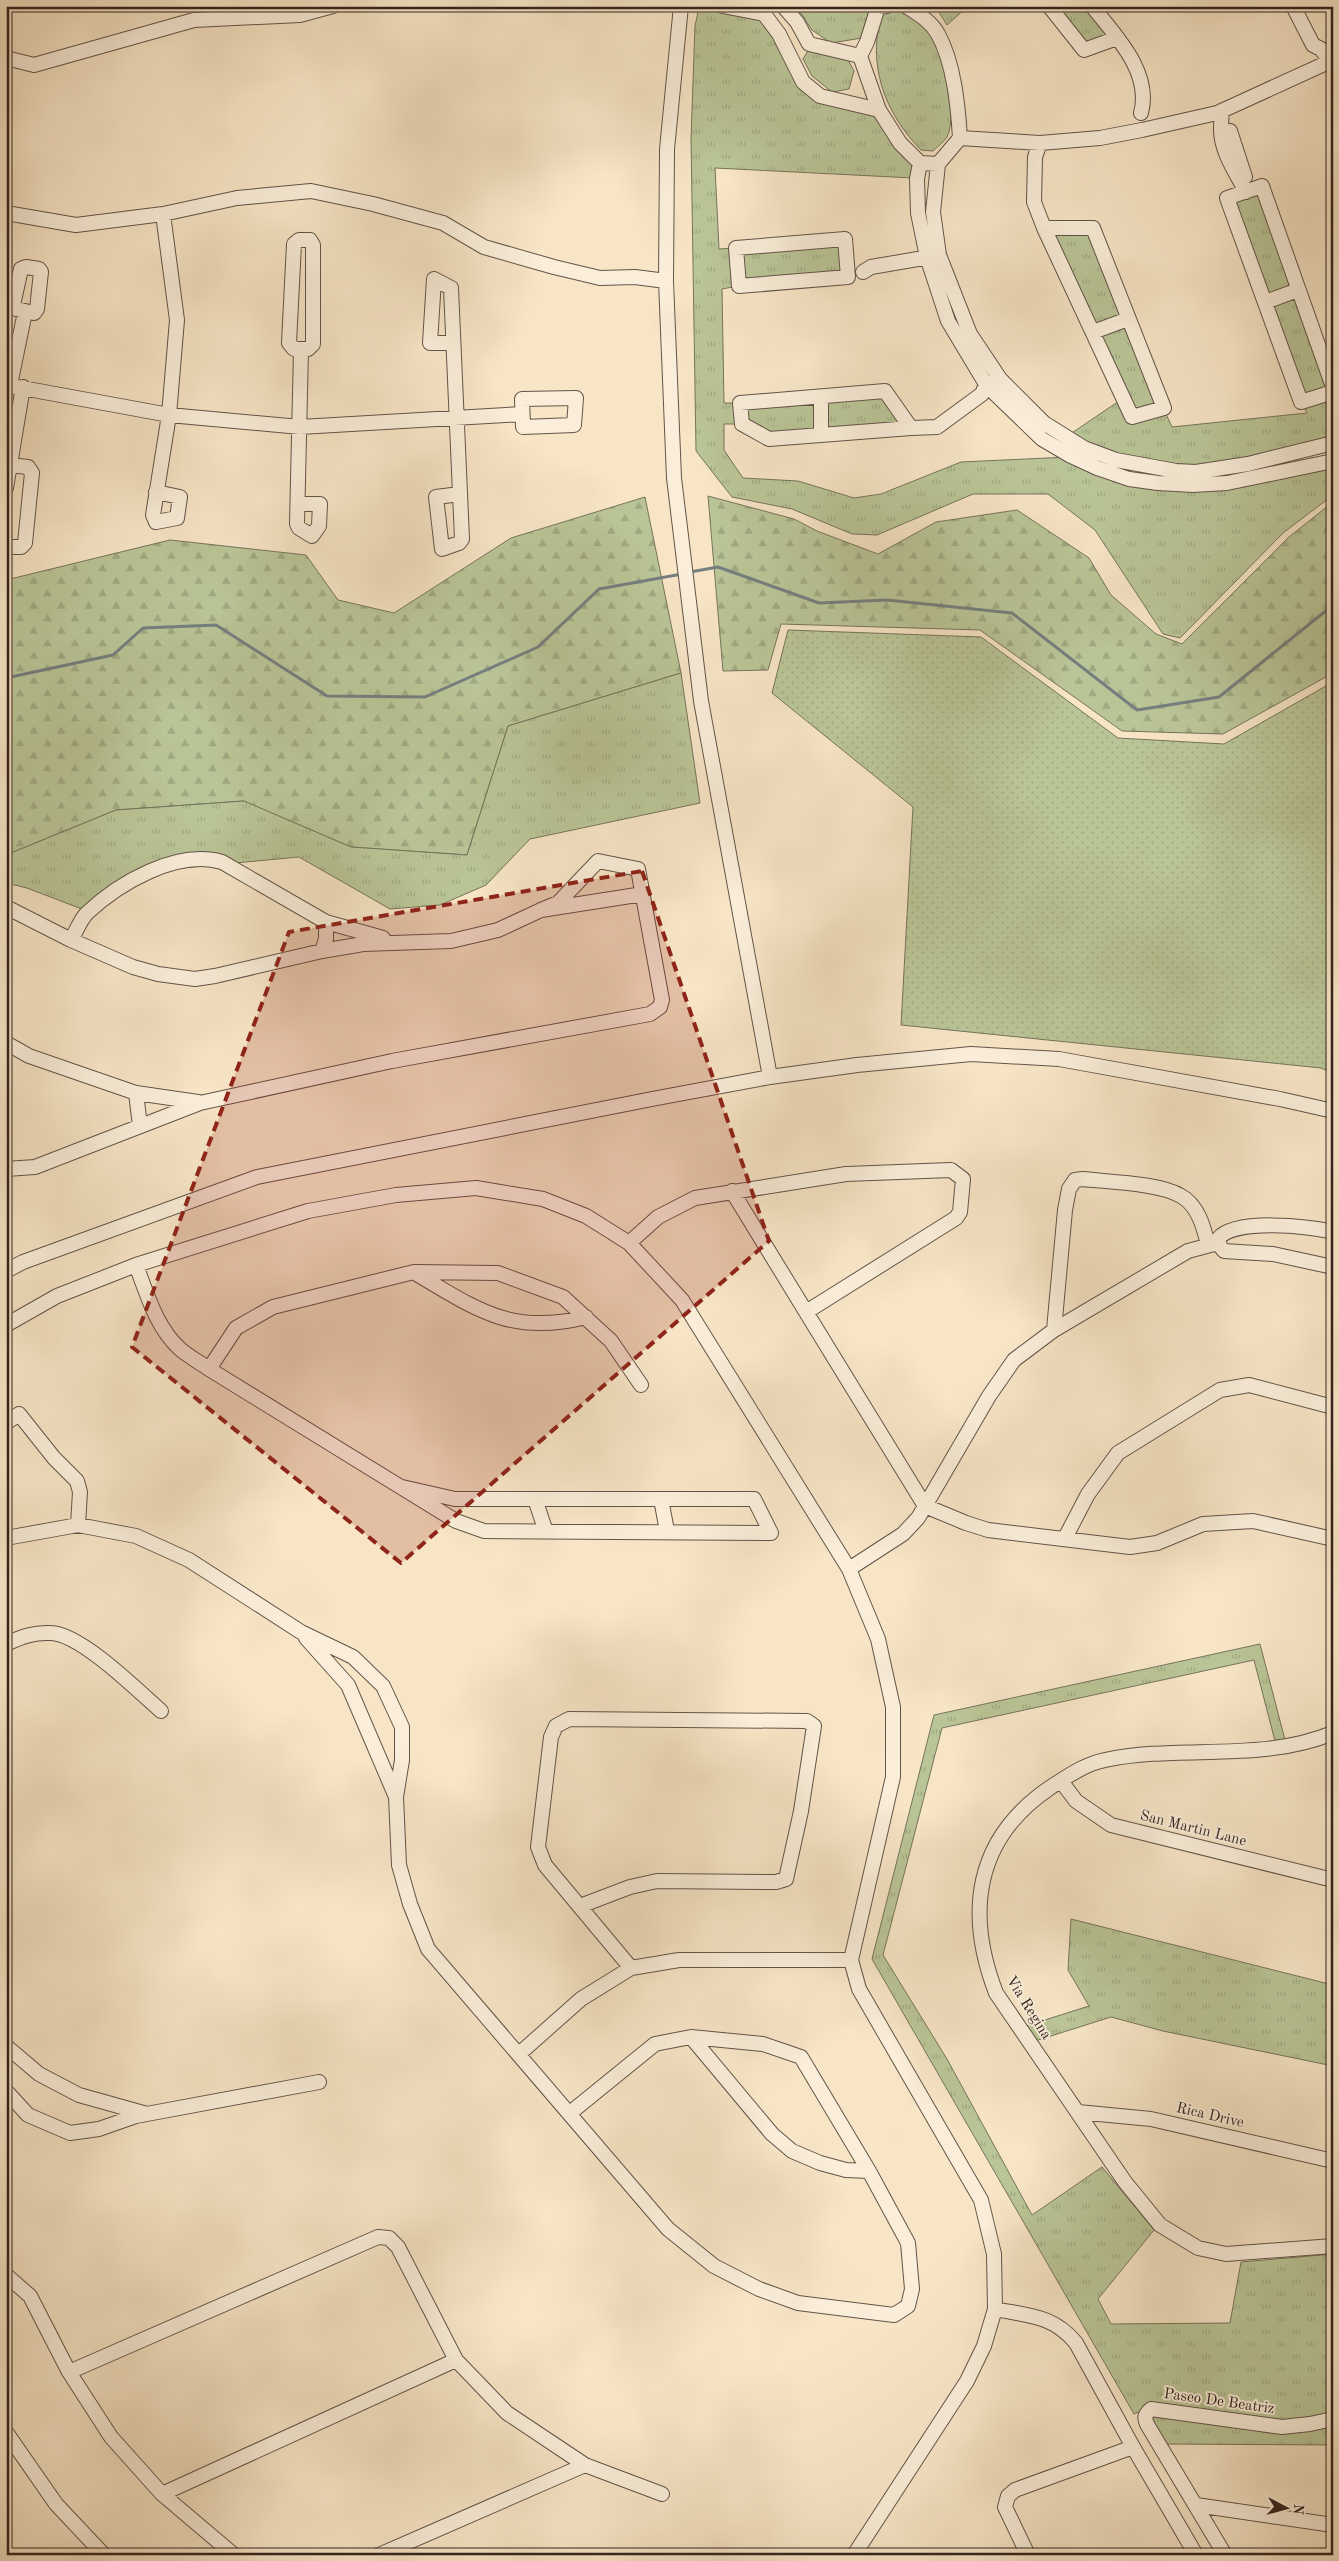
<svg xmlns="http://www.w3.org/2000/svg" width="1339" height="2561" viewBox="0 0 1339 2561" font-family="'Old Standard TT',serif">
	<style>
		.grass { fill: url(#grass-dots); stroke: #76745b }
		.forest { fill: url(#forest-firs); stroke: #76745b }
		.park { fill: url(#park-tufts); stroke: #76745b }
		.lines { fill: none; stroke-linecap: round; stroke-linejoin: round }
		.stream { stroke: #757f80; stroke-width: 3 }
		.minor-casing { stroke: #635449; stroke-width: 16 }
		.minor { stroke: #faeeda; stroke-width: 14 }
		.marked { fill: #8f2418; fill-opacity: 0.2; stroke: #8f2418; stroke-width: 4; stroke-dasharray: 10 6; stroke-linejoin: round }
		.labels { text-anchor: middle; dominant-baseline: central; stroke-width: 4; stroke-linejoin: round; paint-order: stroke }
		.street-label { font-size: 15px; fill: #32241f; stroke: #faeeda }
	</style>
	<defs>
		<pattern id="grass-dots" width="8" height="8" patternUnits="userSpaceOnUse" patternTransform="scale(1.25)"><rect width="8" height="8" fill="#bac597"/><path d="M2 2h.1M6 6h.1" fill="none" stroke="#a0a982" stroke-width="1.8" stroke-linecap="round"/></pattern>
		<pattern id="forest-firs" width="22" height="20" patternUnits="userSpaceOnUse" patternTransform="scale(1.25)"><rect width="22" height="20" fill="#bac597"/><path d="M5 1l3.5 6h-7zM16 11l3.5 6h-7z" fill="#a0a982"/></pattern>
		<pattern id="park-tufts" width="24" height="20" patternUnits="userSpaceOnUse" patternTransform="scale(1.25)"><rect width="24" height="20" fill="#bac597"/><path d="M3 7l-1-3M5 7V3M7 7l1-3M15 17l-1-3M17 17v-4M19 17l1-3" fill="none" stroke="#a0a982"/></pattern>
	</defs>
	<rect width="100%" height="100%" fill="#f7e5c6"/>
	<filter id="stains"><feTurbulence type="fractalNoise" baseFrequency=".004" numOctaves="4"/><feColorMatrix values="0 0 0 0 .2 0 0 0 0 .09 0 0 0 0 .02 0 0 0 .5 -.17"/></filter>
	<radialGradient id="worn" r=".72"><stop offset=".6" stop-color="#630" stop-opacity="0"/><stop offset="1" stop-color="#630" stop-opacity=".3"/></radialGradient>
	<path class="grass" d="M788 630 981 637 1118 738 1224 744 1333 682V1073L1321 1068 901 1025 913 807 772 693Z"/>
	<path class="forest" d="M708 496 794 519 817 531 878 554 936 522 1017 510 1089 558 1111 595 1156 634 1182 644 1289 537 1333 502V673L1223 734 1122 731 980 630 781 624 768 670 723 671Z
		M645 497 681 673 508 726 467 855 351 847 243 801 116 810 6 855V580L170 540 306 555 338 600 394 613 511 538Z"/>
	<path class="park" d="M796 6H868L870 15 862 38 831 43 812 30Z
		M935 6H968L947 25Z
		M1053 6H1087L1111 36 1086 46Z
		M699 7 744 11 762 17 801 83 878 111 912 158 913 178 715 168 719 249 733 248 738 286 722 289 724 403H738L740 424H724V450L743 478 798 481 854 498 881 494 961 462 1069 457 1158 485 1333 462V495L1283 533 1180 638 1163 634 1095 530 1048 494H973L877 535 852 534 792 509 732 497 696 451 691 139 695 26Z
		M883 9C899 9 913 11 925 23 941 43 959 114 947 137 944 142 937 147 933 151L921 150C883 111 866 62 883 9Z
		M809 49 847 58 854 71 849 89 832 92 812 76 803 59Z
		M1261 190 1293 287 1267 296 1232 201Z
		M1048 231 1091 232 1124 318 1095 329Z
		M839 244 842 272 743 281 741 251Z
		M1296 294 1330 390 1303 399 1269 303Z
		M1128 321 1160 406 1133 414 1096 334Z
		M882 394 902 425 824 431V399Z
		M1333 394V440L1198 468 1118 456 1066 437 1122 399 1132 419 1164 410 1172 427 1307 413 1302 404Z
		M818 400V432L770 435 746 421 745 406Z
		M681 673 700 803 530 839 486 885 440 905 390 909 299 857 140 872 92 913 27 888 6 883V855L116 810 244 801 351 847 467 855 508 726Z
		M1260 1644 1285 1740 1275 1741 1254 1660 942 1728 883 1955 947 2059 1032 2215 1102 2167 1154 2230 1098 2299 1111 2324 1230 2323 1241 2262 1333 2254V2411L1308 2418 1279 2420 1150 2407 1134 2414 872 1959 934 1715Z
		M1071 1919 1333 1985V2066L1163 2031 1111 2017 1035 2041 1026 2026 1089 2006 1068 1970Z
		M1155 2413 1333 2424V2445L1164 2444 1150 2416Z"/>
	<g class="lines">
		<path class="stream" d="M690 572 718 567 819 603 887 600 1012 613 1137 710 1219 697 1333 605
			M6 678 113 655 143 628 216 625 327 696 425 697 538 647 599 589 682 574"/>
		<g class="minor-casing">
			<path id="minor" d="M681 6 667 149 666 281 674 478 701 701 770 1077
				M723 6 764 14 779 34 803 82 820 96 879 110
				M783 6 797 22 809 44 860 56
				M887 6 878 7 867 42 860 56 879 110 900 143 920 163 938 164 960 138C958 106 954 63 938 34 931 21 918 14 906 6
				M1049 6 1084 50 1117 38
				M1092 6C1115 35 1152 72 1141 113
				M1293 6 1313 45 1321 49 1330 61
				M6 58 34 65 194 20 300 15 333 6
				M1221 111C1222 118 1221 123 1221 130 1221 152 1237 174 1246 192
				M1230 131 1245 177
				M960 138 1040 143 1100 138 1142 130 1217 113 1333 60
				M1040 143 1035 157 1034 202 1044 228
				M920 163 917 179 918 213 927 257 948 321 987 386 1042 439 1071 456 1097 468 1129 479 1158 483 1193 485 1227 483 1333 461
				M938 164 933 212 939 255 970 334 1000 379 1044 423 1084 448 1116 460 1176 471 1196 472 1248 464 1333 443
				M6 213 76 225 163 214 237 198 311 191 373 204 443 223 484 247 554 267 600 278 635 277 666 281
				M1044 228H1093L1164 408 1132 417Z
				M845 239 848 277 739 286 736 248Z
				M299 240H310L313 245V344L308 349H294L289 343 294 244Z
				M26 267 39 269 41 272 37 309 34 313 16 309 13 305 21 269Z
				M863 272 871 267 935 256
				M1265 302 1298 290
				M1093 332 1128 319
				M453 343H430L434 279 451 288 462 539 459 543 442 549 436 497 460 494
				M6 385 169 415 300 427 522 414
				M10 385 25 312
				M1333 387 1262 186 1227 198 1301 402 1333 392
				M821 397V435
				M576 398 574 425 523 427 522 399Z
				M911 428 885 391 740 403 742 424 769 439 911 428 937 427 982 394 984 389 994 382
				M6 488 23 387
				M156 492 180 497 177 518 156 522 153 515 169 415 177 320 163 214
				M298 504H320L319 526 312 536 299 528 297 524 301 349
				M6 547H21L25 543 32 473 28 467 10 465
				M6 907 71 940 133 967 158 974 195 979 215 976 322 951 363 944 451 941 498 930 541 910 643 894
				M71 940C76 932 80 920 87 913 119 883 177 849 222 862L326 922 383 938
				M322 951 326 939V922
				M6 1043 29 1056 136 1093 198 1102
				M136 1093 140 1126
				M6 1169 35 1167 200 1103 392 1061 650 1014 660 1007 662 1000 638 869 598 861 558 903 541 910
				M732 1191 806 1312
				M1333 1232C1309 1226 1234 1218 1218 1239L1220 1246 1224 1251 1273 1254 1333 1267
				M629 1243 682 1300 849 1569 878 1639 893 1707V1777L851 1960 859 1989 981 2200 994 2254 995 2309 984 2346 967 2381 854 2555
				M136 1265C147 1294 156 1327 180 1349 188 1356 199 1362 209 1369L236 1328 273 1307 414 1272 498 1273 563 1297 611 1341 641 1385
				M6 1271 23 1262 257 1177 652 1099 770 1077 857 1065 971 1054 1059 1059 1280 1099 1333 1111
				M415 1273C476 1309 511 1336 586 1317
				M6 1325 57 1296 136 1265 308 1211 396 1195 476 1188 543 1199 586 1216 629 1243 658 1217 695 1198 846 1174 951 1170 963 1179 960 1212 956 1218 806 1312 925 1506 966 1523 988 1530 1130 1547 1157 1543 1203 1524 1253 1521 1333 1539
				M1054 1330 1065 1210 1069 1189 1075 1180 1083 1179C1108 1182 1160 1183 1181 1196 1198 1205 1204 1228 1208 1245
				M209 1369 456 1521 484 1531 771 1533 754 1499H455L402 1487
				M6 1423 19 1414 54 1458 77 1481 80 1492 78 1525
				M535 1499 545 1529
				M661 1499 667 1531
				M6 1538 78 1525 136 1536 189 1560 301 1632 353 1657 383 1686 402 1727V1760L396 1797 399 1865 410 1904 428 1949 668 2229 714 2266 759 2289 798 2303 894 2315 908 2306 912 2289 908 2243 869 2171 801 2057 763 2044 691 2037 655 2044 570 2113
				M1065 1538 1088 1494 1118 1453 1220 1390 1249 1385 1333 1407
				M849 1569 903 1534 918 1518 989 1396 1014 1360 1054 1330 1188 1251 1218 1243
				M306 1638 348 1685 396 1797
				M6 1644C21 1637 34 1632 51 1633 81 1634 137 1690 161 1711
				M1333 1733C1260 1763 1180 1744 1105 1760 1085 1764 1068 1776 1051 1787 975 1838 965 1912 996 1993L1125 2182 1160 2225 1198 2248 1226 2254 1333 2246
				M1061 1781 1076 1801 1111 1825 1333 1880
				M580 1906 630 1887 657 1881 776 1882 786 1879 801 1811 814 1726 807 1721 569 1719 556 1726 551 1737 538 1847 545 1865 631 1968
				M691 2037 772 2134 792 2151 820 2163 846 2170 869 2171
				M6 2046 39 2074 79 2095 147 2114
				M519 2054 581 1999 631 1968 679 1960H851
				M6 2091 28 2115 70 2133 99 2129 136 2116 319 2082
				M1078 2112 1151 2119 1333 2161
				M6 2275 30 2296 69 2372 111 2437 162 2494 234 2555
				M995 2309C1029 2316 1053 2315 1076 2343L1133 2447 1196 2555
				M69 2372 378 2237 389 2238 398 2247 456 2360 507 2413 585 2465 379 2555
				M6 2432 56 2504 104 2555
				M585 2465 662 2494
				M162 2494 456 2360
				M1196 2505 1333 2525
				M1028 2555 1005 2507 1008 2496 1015 2490 1133 2447
				M1225 2555 1148 2426C1144 2418 1144 2415 1151 2409L1282 2427 1310 2424 1333 2419"/>
		</g>
		<use href="#minor" class="minor"/>
	</g>
	<path class="marked" d="M642 871 769 1241 401 1563 132 1347 289 932Z"/>
	<g class="labels">
		<g class="street-label">
			<text transform="translate(1193 1829) rotate(14)">San Martin Lane</text>
			<text transform="translate(1028 2008) rotate(58)">Via Regina</text>
			<text transform="translate(1210 2116) rotate(13)">Rica Drive</text>
			<text transform="translate(1219 2402) rotate(8)">Paseo De Beatriz</text>
		</g>
	</g>
	<rect width="1339" height="2561" fill="none" stroke="#f7e5c6" stroke-width="25"/>
	<rect x="8" y="8" width="1324" height="2546" fill="none" stroke="#32241f" stroke-width="2.5"/>
	<rect x="12" y="12" width="1314" height="2536" fill="none" stroke="#32241f"/>
	<g transform="translate(1286 2508) rotate(96)" stroke="#faeeda" stroke-width="4" paint-order="stroke">
	<path d="M0-4L9 19L0 12L-9 19Z" fill="#32241f"/>
	<text y="-8" font-size="14" font-weight="bold" text-anchor="middle" fill="#32241f">N</text>
	</g>
	<rect width="100%" height="100%" filter="url(#stains)"/>
	<rect width="100%" height="100%" fill="url(#worn)"/>
</svg>
